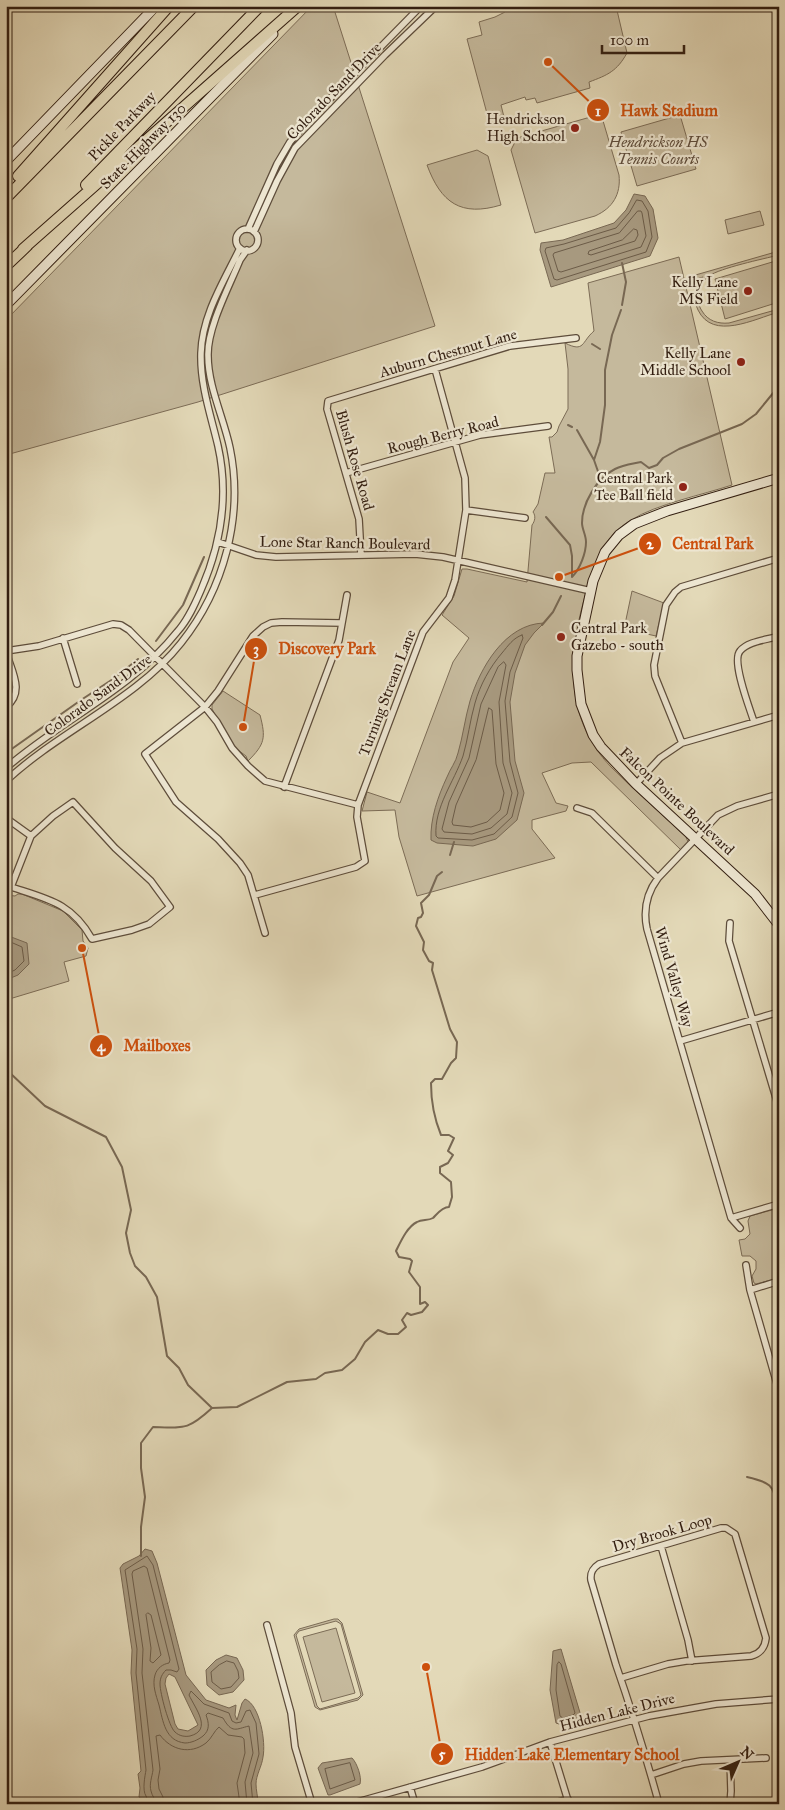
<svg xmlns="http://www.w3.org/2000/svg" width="785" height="1810" viewBox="0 0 785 1810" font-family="'IM FELL Great Primer',serif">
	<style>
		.green { fill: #c5b99c; stroke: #7c6c56; fill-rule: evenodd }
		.water { fill: #a7997f; stroke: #786853; fill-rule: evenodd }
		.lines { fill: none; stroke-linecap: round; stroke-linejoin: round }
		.shore { stroke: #6c5c48; stroke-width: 1 }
		.stream { stroke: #786853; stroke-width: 2 }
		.street-casing { stroke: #5e4d3b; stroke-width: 8 }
		.secondary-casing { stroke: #321e11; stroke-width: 11 }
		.highway-casing { stroke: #321e11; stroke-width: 12 }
		.street { stroke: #ede6d1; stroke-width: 5.5 }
		.secondary { stroke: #ede6d1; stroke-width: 9 }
		.highway { stroke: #e3d9b8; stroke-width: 10 }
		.poi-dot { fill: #8f2418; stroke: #ede6d1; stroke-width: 2 }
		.labels { text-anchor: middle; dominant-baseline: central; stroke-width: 4.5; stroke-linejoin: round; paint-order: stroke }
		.street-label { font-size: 15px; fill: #321e11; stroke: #ede6d1 }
		.poi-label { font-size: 15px; fill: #321e11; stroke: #ede6d1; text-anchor: end }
		.park-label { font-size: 15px; font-style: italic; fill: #5e4c3b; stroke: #ede6d1 }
		.leader { fill: none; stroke: #cd500d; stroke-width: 2 }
		.callout-dot { fill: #cd500d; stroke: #ede6d1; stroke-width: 2 }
		.mark-label { font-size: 15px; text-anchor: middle; font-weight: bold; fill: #fff }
		.callout-label { font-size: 16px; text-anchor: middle; font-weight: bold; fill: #cd500d; stroke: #ede6d1; stroke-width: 4.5; stroke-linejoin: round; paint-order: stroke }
	</style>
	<rect width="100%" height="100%" fill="#e3d9b8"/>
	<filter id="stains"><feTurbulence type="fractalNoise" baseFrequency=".004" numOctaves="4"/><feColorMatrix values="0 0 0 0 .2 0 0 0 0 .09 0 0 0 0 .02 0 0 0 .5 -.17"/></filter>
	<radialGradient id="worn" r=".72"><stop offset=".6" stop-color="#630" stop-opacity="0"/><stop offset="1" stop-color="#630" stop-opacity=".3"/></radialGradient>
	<path class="green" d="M312 6H333L435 326 198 402 6 455V320Z
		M509 6H572L573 8 580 6H616L627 53C617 71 608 75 589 82L590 88 537 103 535 98 526 100 525 97 501 105 504 117 489 121 467 39 482 35 479 22 495 17 505 12V8Z
		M601 114 619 175C621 194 613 208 595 216L535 233 511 150 517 138Z
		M680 115 696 169 637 186 621 132Z
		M477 150 488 156 501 205C461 217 441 203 427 165Z
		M760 211 764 225 728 234 725 220Z
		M779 251V255C763 259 720 268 709 276 698 284 695 301 702 311 708 321 718 324 729 323L779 309V312C754 319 713 341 698 310 692 298 695 287 703 277L693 280 692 276Z
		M679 257 732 485C702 495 657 504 631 520 603 536 593 567 585 596 568 656 564 718 611 767 635 791 662 814 686 837L688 842 681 850 591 762 572 763 542 773 556 803 568 806 566 811 532 820V829L555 858 417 896 399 837 395 810 362 811 367 792 400 803 453 662 469 638 442 615 454 596 462 569H467L527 582 532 525C535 521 536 516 533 512L538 504 545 473H555L549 437H552L557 432 559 426 568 409V369L565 343C585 353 581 342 594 331L588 283Z
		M779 260V302L725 319 715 279Z
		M632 591 664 603 656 636 624 629Z
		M223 691 260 715C266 738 265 744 248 761L246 756 234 747 212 709V705Z
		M18 894H22L63 911 82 930 83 941 88 948 86 956 64 962 69 981 6 1000V895L15 896Z
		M779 1208V1278L756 1284 754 1283 752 1276 756 1269V1261L750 1256H742L739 1240 745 1239 750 1234 748 1221 750 1216Z
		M334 1619H338L342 1623 363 1695 358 1700 320 1710 315 1707 294 1635 299 1629ZM336 1621 341 1624 361 1695 358 1698 320 1709 317 1706 296 1635 299 1631Z
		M336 1628 355 1693 322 1702 303 1637Z"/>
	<path class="water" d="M634 194 645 196 653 209 658 238 650 256 551 287 540 250 541 243 563 240 614 223 626 210Z
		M544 623 534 633 525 645 515 673 510 702 515 761 524 793 517 820 496 839 473 846 437 843 431 840C430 819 438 796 447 777 450 769 456 762 458 753 463 736 465 718 470 701 480 668 505 624 544 623Z
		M6 935 27 943 29 964 18 975 6 980Z
		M145 1549 152 1551 157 1563 186 1675 206 1700 229 1708 236 1705 235 1715 237 1720 242 1703 245 1699C260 1705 266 1742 263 1757 262 1766 256 1775 256 1784 256 1790 258 1797 258 1804H149L146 1803 139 1797 140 1788 138 1774 141 1771 131 1673 132 1650 120 1568 123 1564 139 1556ZM169 1674 175 1677 198 1725 188 1731 178 1729 175 1724 165 1684 166 1678Z
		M561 1649 581 1716 580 1719 559 1724 556 1723 550 1690 553 1651Z
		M226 1655 237 1658 243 1670 244 1680 233 1692 219 1695 207 1685 206 1670 216 1660Z
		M352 1758C357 1763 362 1777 360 1784L330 1795H328L318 1768 322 1763Z"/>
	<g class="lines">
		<path class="shore" d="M637 200 642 201 648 211 652 237 646 252 557 280 554 279 545 251 546 248 564 244 616 228 629 213Z
			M638 211H641L642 213 646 236 641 247 561 272 558 271 553 255 554 253 619 233Z
			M634 229 637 230 638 235 635 241 591 255 588 254 589 251 622 240Z
			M522 635 523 638 510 672 505 701 510 762 518 793 512 817 494 834 472 840 438 838 436 836C434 807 454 782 463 756 468 739 470 720 475 703 480 685 490 667 502 653 508 646 513 638 522 635Z
			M504 662 506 665 499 702 503 763 512 793 507 814 491 828 472 834 444 832 442 829 449 802 469 758 481 704 498 667Z
			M489 708 492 710 496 764 504 793 500 810 487 822 471 827 453 825 452 822 456 805 476 760Z
			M6 940 22 947 24 961 15 970 6 974
			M148 1613 151 1615 161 1655 153 1663 150 1661 151 1648 146 1615Z
			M227 1661 234 1663 238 1671 239 1678 231 1687 221 1689 212 1682 211 1672 219 1665Z
			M559 1662 561 1664 575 1713 573 1715 563 1718 560 1716 556 1690 557 1665Z
			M350 1763 355 1780 330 1789 325 1769Z
			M149 1804C149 1801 147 1799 146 1796 142 1790 145 1776 146 1770L136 1673 137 1649 125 1570 147 1556 153 1565 179 1669 177 1672 171 1670H166C162 1674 160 1678 160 1684 160 1693 169 1727 175 1732 179 1736 185 1737 190 1736 213 1730 195 1708 189 1695L191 1691 204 1704 229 1713 232 1721 236 1723 241 1722 246 1711 250 1710 256 1723 259 1754 251 1783 253 1804
			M156 1804C155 1798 152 1796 151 1791 149 1784 152 1777 153 1770L142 1673 143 1649 132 1574 133 1571 144 1566 147 1568 170 1660 169 1663C163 1664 157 1668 155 1675 152 1685 156 1695 159 1705 163 1721 165 1741 185 1743 191 1743 198 1740 203 1736 210 1730 209 1723 206 1715L208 1713 223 1718C232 1734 236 1729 249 1726L253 1753 245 1782 247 1804
			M163 1804V1797L159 1789 158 1780 160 1769 156 1736 160 1735C171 1750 190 1755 206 1743 212 1738 214 1731 219 1727L228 1735 242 1737 244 1739 245 1753 237 1783 240 1804"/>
		<path class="stream" d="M622 263 626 282 622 305
			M592 344 600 349
			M568 425 572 427
			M577 430 594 460
			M601 480 594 460 600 442 605 405V370L612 335 621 310
			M546 517 570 545 572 556V577
			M572 577C580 569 586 553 586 542 586 535 582 529 582 523 582 503 597 478 615 469 623 465 632 464 641 462L649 468 657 465 663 458 679 449 742 424 756 414 774 392 779 380
			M542 625 553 612 561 596
			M156 641 183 605 204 557
			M6 753 81 700 116 677 138 659
			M450 855 454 842
			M6 1067 10 1073 45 1106 106 1137 122 1167 131 1210 126 1233 130 1253 135 1266 146 1277 157 1297 167 1356 179 1368 188 1385 212 1408
			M747 1477C773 1483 772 1485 779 1509
			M141 1556V1527L145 1497 141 1468V1443L153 1427C185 1428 188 1430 212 1408L237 1407 287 1382 316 1379 325 1373 342 1370 355 1359 365 1342 378 1330 388 1334H398L406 1327 402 1320 407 1313 411 1315 422 1312 428 1305 425 1302 420 1304V1287L409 1272 412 1261 410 1259 399 1257 396 1251C401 1241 407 1227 417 1222 422 1219 428 1221 433 1218 437 1214 442 1207 449 1207L452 1197 451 1182 440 1173V1167L448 1163 453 1155 448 1151 454 1138 449 1135H441C434 1118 431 1101 431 1083L435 1079H442L451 1063 456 1058 457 1042 450 1029 432 970 433 963 429 961 423 950 424 942 416 926 418 918 421 917 423 913 421 903 429 895 437 876 442 872
			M778 1804 779 1802"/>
		<g class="street-casing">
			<path id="street" d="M248 229 277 164 290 142 307 122 421 6
				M236 240a11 11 0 1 1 22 0a11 11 0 1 1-22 0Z
				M254 232 277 181 295 148 385 55 436 6
				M346 473 480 435 548 426
				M466 510 525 518
				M218 542 256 555 276 557 415 554 443 557 591 591
				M361 555 359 519 327 409 328 401 510 346 576 338
				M63 638 77 684
				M6 651 39 646 113 624 121 625 129 630 205 707 217 722 232 748 248 766 265 781 358 805
				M6 652C12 672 25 692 6 707
				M754 722C750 709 731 661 740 651 748 641 767 640 779 636
				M682 743 655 676 654 665 666 605 675 592 681 587 779 558
				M6 768C61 720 131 690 177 632 188 620 195 604 201 590 221 544 229 495 218 446 211 416 200 385 201 353 202 315 224 281 240 248
				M6 781C59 731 136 700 181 643 224 589 244 516 230 448 224 419 208 386 208 356 207 328 229 287 240 260L247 250
				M636 784 660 758 682 743 779 715
				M284 787 339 640 347 595
				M73 802 115 848 151 881 170 907 149 924 132 930 92 939C72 903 48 899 11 887L31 836 53 816Z
				M577 808 592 813 658 878
				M6 818 31 836
				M255 895 356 867 365 861 357 817 358 805 423 632 449 598 455 580 466 510 465 478 435 369
				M730 923 729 941 779 1108
				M265 933 248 875 240 863 218 839 176 802 145 754 205 707 218 691 253 636 263 627 271 623 282 622 342 623
				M680 1041 779 1012
				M731 1218 779 1204
				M740 1228 731 1218 647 929C643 910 646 894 658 878L718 815 737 806 779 794
				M746 1265 750 1290 779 1391
				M750 1290 779 1281
				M661 1546 688 1640 692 1661
				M267 1625 291 1713 295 1747 312 1804
				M621 1678 668 1664 686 1661 751 1656C760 1654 765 1647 766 1638L735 1534 726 1528H721L599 1564C593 1568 590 1572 591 1580L616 1665C632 1711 646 1757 659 1804
				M550 1742 569 1804
				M651 1775 684 1764 701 1761 766 1758
				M410 1787 415 1804
				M350 1804 482 1767 550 1742 649 1716 716 1704 779 1699
				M551 1804 568 1799
				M730 1804 731 1791 730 1760"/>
		</g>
		<g class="secondary-casing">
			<path id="secondary" d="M6 161 156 6
				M6 305 273 34
				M779 478 667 511 634 524 619 535 605 552 593 581 577 656V670L581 704 593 735 601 747 636 784 755 894 779 925"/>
		</g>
		<g class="highway-casing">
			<path id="highway" d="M18 176 169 6
				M86 185 260 6
				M6 198 194 6
				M23 249 298 6
				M6 266 27 246"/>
		</g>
		<use href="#street" class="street"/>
		<use href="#secondary" class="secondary"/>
		<use href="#highway" class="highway"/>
	</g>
	<g class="poi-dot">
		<circle cx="575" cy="128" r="5"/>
		<circle cx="748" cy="291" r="5"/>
		<circle cx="741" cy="362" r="5"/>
		<circle cx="683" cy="487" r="5"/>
		<circle cx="561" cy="637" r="5"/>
	</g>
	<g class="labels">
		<g class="street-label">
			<text transform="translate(334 91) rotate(-46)">Colorado Sand Drive</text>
			<text transform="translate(122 126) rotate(-46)">Pickle Parkway</text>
			<text transform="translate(143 146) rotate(-45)">State Highway 130</text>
			<text transform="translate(448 353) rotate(-16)">Auburn Chestnut Lane</text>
			<text transform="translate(443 435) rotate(-14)">Rough Berry Road</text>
			<text transform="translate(355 460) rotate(74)">Blush Rose Road</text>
			<text transform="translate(345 543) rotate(1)">Lone Star Ranch Boulevard</text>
			<text transform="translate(387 693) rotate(-69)">Turning Stream Lane</text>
			<text transform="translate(98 695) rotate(-36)">Colorado Sand Drive</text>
			<text transform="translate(677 801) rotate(43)">Falcon Pointe Boulevard</text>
			<text transform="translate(674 977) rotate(74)">Wind Valley Way</text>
			<text transform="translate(662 1533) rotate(-16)">Dry Brook Loop</text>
			<text transform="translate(617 1712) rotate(-14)">Hidden Lake Drive</text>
		</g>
		<g class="poi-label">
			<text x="565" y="119">Hendrickson<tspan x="565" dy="17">High School</tspan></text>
			<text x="738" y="282">Kelly Lane<tspan x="738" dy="17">MS Field</tspan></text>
			<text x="731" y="353">Kelly Lane<tspan x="731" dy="17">Middle School</tspan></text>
			<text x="673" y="478">Central Park<tspan x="673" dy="17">Tee Ball field</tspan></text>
			<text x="571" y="628" text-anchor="start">Central Park<tspan x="571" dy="17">Gazebo - south</tspan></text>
		</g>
		<g class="park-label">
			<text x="658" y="142">Hendrickson HS<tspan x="658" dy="17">Tennis Courts</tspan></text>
		</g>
	</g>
	<path class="leader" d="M548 62L598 110M559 577L650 544M243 727L256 649M82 948L101 1046M426 1667L442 1754"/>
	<g class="callout-dot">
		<circle cx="548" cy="62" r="5"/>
		<circle cx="559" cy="577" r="5"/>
		<circle cx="243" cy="727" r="5"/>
		<circle cx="82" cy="948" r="5"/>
		<circle cx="426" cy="1667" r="5"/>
		<circle cx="598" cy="110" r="12"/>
		<circle cx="650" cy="544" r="12"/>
		<circle cx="256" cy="649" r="12"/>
		<circle cx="101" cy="1046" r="12"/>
		<circle cx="442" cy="1754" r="12"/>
	</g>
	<g class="mark-label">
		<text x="598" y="116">1</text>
		<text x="650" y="549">2</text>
		<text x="256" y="654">3</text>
		<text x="101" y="1051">4</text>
		<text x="442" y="1759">5</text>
	</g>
	<g class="callout-label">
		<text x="669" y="116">Hawk Stadium</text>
		<text x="713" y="549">Central Park</text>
		<text x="327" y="654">Discovery Park</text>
		<text x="157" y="1051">Mailboxes</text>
		<text x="572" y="1760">Hidden Lake Elementary School</text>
	</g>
	<rect width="785" height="1810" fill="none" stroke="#e3d9b8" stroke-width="25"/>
	<rect x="8" y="8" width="770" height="1795" fill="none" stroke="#321e11" stroke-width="2.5"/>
	<rect x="12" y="12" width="760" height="1785" fill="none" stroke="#321e11"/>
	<g transform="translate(738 1762) rotate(45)" stroke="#ede6d1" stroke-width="4" paint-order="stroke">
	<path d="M0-4L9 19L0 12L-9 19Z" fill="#321e11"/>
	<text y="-8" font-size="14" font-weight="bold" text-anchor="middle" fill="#321e11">N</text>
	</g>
	<path d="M602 45v8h82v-8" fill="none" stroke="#321e11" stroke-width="2.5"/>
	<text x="610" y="45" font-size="15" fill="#321e11" stroke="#ede6d1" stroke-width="4" paint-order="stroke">100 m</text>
	<rect width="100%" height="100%" filter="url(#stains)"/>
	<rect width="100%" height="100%" fill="url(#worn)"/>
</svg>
